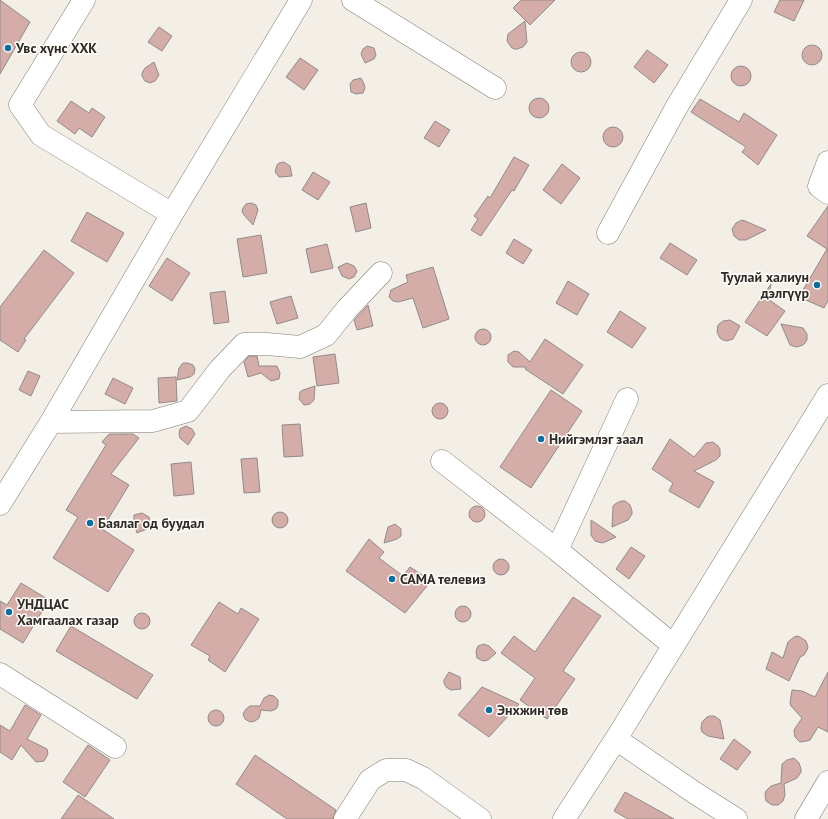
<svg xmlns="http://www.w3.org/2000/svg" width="828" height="819" viewBox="0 0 828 819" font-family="'PT Sans',sans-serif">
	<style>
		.building { fill: #d4ada9; stroke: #938a89 }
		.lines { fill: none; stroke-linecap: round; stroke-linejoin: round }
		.minor-casing { stroke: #817d77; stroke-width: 23 }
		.minor { stroke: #fff; stroke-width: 22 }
		.poi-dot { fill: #106e9c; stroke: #fffcf8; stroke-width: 1.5 }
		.labels { text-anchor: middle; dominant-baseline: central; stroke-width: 3; stroke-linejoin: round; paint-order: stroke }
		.poi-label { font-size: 14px; font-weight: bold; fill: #2d2c29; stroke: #fffcf8; text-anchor: start }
	</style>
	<rect width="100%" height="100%" fill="#f3efe7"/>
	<path class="building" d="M0 0 30 22 0 74Z
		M521 0H555L530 25 513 8Z
		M780 0H804L794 21 774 12Z
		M525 21 527 42 523 47 517 49H514L511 47 507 41 508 34Z
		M159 27 172 36 162 51 148 42Z
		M802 55a10 10 0 1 1 20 0a10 10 0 1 1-20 0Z
		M367 46 374 48 376 55 374 59 365 63 361 54 363 49Z
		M647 50 668 65 654 83 634 67Z
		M571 62a10 10 0 1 1 20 0a10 10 0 1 1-20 0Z
		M300 58 318 70 304 90 286 77Z
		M154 62 159 75 155 81 150 83 145 81 142 76V73L145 68Z
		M731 76a10 10 0 1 1 20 0a10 10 0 1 1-20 0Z
		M361 78 364 84 365 88 363 93 356 94 351 92 350 84 353 80Z
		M529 108a10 10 0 1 1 20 0a10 10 0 1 1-20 0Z
		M700 99 739 122 744 113 777 135 758 165 742 152 746 147 691 112Z
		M71 101 89 113 92 108 105 117 92 137 79 128 75 134 57 121Z
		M435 121 450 130 439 147 424 138Z
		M603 137a10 10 0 1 1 20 0a10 10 0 1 1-20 0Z
		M514 157 529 165 514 191 512 190 481 236 471 230 478 219 474 216 488 196 490 198Z
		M284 162 290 166 292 176 279 177 275 172 277 165 279 163Z
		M562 164 580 178 561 204 543 190Z
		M313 172 330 182 318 200 302 190Z
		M251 203 256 205 258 210 253 225 244 215 242 211 243 208 246 204Z
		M366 203 371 228 356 232 350 207Z
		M828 206V301L824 308 799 297 827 249 807 236Z
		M87 212 124 233 107 262 71 241Z
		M742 220 745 221 766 230 746 240H739L734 236 732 229 736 223Z
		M261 235 267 273 243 277 237 239Z
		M514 239 532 250 523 264 506 253Z
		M670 243 697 260 687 275 660 258Z
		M327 244 333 268 311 273 306 249Z
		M44 250 74 273 24 339 26 340 18 352 0 340V307Z
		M167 258 190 273 172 301 149 286Z
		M347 263 354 266 357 271 354 277 349 279 342 276 338 267Z
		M433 267 449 319 423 328 413 298 398 302 393 301 389 297 391 290 408 282 406 275Z
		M568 281 589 294 577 315 556 303Z
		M771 284 768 299 785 311 767 336 745 322Z
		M225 291 229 322 214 324 210 293Z
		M291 296 298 318 277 324 270 302Z
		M368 305 373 326 357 330 354 320Z
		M620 311 646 328 632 348 607 332Z
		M730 320 740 326 733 339 727 341 723 340 720 338 717 332 718 325 723 321Z
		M781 324 803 328 807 334V340L805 343 803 345 797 347 790 345Z
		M475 337a8 8 0 1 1 16 0a8 8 0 1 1-16 0Z
		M545 339 583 365 563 394 525 369 526 367H513L508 362V355L514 351 519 352 530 362Z
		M335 354 339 383 317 386 313 357Z
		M249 356H257L259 366H277L280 373 279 379 271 381 261 373 248 377 244 362Z
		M183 363H188L193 365 195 369 194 374 190 377 177 380 179 368Z
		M28 371 40 376 31 396 19 390Z
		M176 377 177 401 159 403 158 378Z
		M113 378 133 388 125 404 105 394Z
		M315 386 314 400 310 404 304 405 299 399 300 392 303 390Z
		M551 390 582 411 531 488 500 467Z
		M432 411a8 8 0 1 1 16 0a8 8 0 1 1-16 0Z
		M300 424 303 456 284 457 282 425Z
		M186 426 192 429 195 434 188 445 180 438 179 434 180 429Z
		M109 434H133L139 438 111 474 129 485 102 529 134 550 108 592 53 558 78 517 66 510 106 445 102 442Z
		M670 439 694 457 706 443 713 442 718 446 720 449V456L716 460 694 471 714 482 699 508 669 491 673 483 652 469Z
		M257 458 260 492 244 493 241 459Z
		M191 462 194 494 174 496 171 464Z
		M621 501H625L630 505 632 511V514L628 520 612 527 613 506 615 504Z
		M469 514a8 8 0 1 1 16 0a8 8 0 1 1-16 0Z
		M272 520a8 8 0 1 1 16 0a8 8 0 1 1-16 0Z
		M142 513 149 517 150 525 147 529 137 533 134 523V515Z
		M591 520 616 537 605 542 602 543 595 541 591 535Z
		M395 524 401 529V536L397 539 384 543 388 527Z
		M369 539 384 552 379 558 403 576 410 567 431 581 405 613 346 571Z
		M631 547 645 556 629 579 616 569Z
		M493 567a8 8 0 1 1 16 0a8 8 0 1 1-16 0Z
		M21 583 49 600 23 643 0 629V601L7 605Z
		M573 597 601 616 563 671 575 679 547 719 520 700 535 678 501 653 514 636 535 652Z
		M219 602 238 614 241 608 259 619 225 672 208 660 210 656 191 645Z
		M455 614a8 8 0 1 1 16 0a8 8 0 1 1-16 0Z
		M134 621a8 8 0 1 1 16 0a8 8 0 1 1-16 0Z
		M71 626 153 675 137 699 56 651Z
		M797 636 800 637 806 641 808 647 807 650 804 655 800 657 789 681 766 669 772 652 783 658 788 642 794 637Z
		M484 644 489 646 496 653 488 660 483 661 477 658 476 651 478 646Z
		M449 672 460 677 461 689 451 690 446 687 444 683V680Z
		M828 672V732L818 727 810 740 807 741 800 742 795 737 794 730 802 718 791 706 790 703 792 690 802 691 815 697Z
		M482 687 519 704 489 737 458 715Z
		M269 695 274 696 278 700V705L276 709 271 711 261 710 259 718 255 721 250 722 245 719 243 714 246 709 250 706H260L264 698Z
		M25 705 41 715 27 739 47 749 48 754 44 761 36 762 21 745 12 760 0 752V725L10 731Z
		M208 718a8 8 0 1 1 16 0a8 8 0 1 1-16 0Z
		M710 716H714L720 720 724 739 708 736 702 732 701 728 702 722 707 717Z
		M734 739 751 752 737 770 720 759Z
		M88 745 110 760 85 797 63 782Z
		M255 755 336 810 333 819H287L236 784Z
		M794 758 799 763 801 769V772L797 778 784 784 785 795 783 801 778 805H772L766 801 765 794 766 791 771 786 781 783 782 764 787 760Z
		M625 792 674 819H628L614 811Z
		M78 795 114 819H61Z"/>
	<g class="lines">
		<g class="minor-casing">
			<path id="minor" d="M84 0 20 105 41 135 172 214
				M353 0 495 88
				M828 162 819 186 828 193
				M608 233 676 108 741 0
				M51 422 153 421 188 411 220 369 244 344H267L300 347 326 335 347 309 381 273
				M442 461 557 550 673 645
				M0 504 51 422 172 214 301 0
				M557 550 627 399
				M0 674 115 747
				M616 739 695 793 736 819
				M345 819 370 780 386 770H406L423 778 480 819
				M564 819 616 739 828 395
				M806 819 828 782"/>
		</g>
		<use href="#minor" class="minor"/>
	</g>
	<g class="poi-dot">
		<circle cx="8" cy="48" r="4"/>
		<circle cx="817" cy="285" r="4"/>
		<circle cx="541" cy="439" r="4"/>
		<circle cx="90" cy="523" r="4"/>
		<circle cx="392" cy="579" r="4"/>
		<circle cx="9" cy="612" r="4"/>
		<circle cx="489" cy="710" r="4"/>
	</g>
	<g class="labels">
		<g class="poi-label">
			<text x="16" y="48">Увс хүнс ХХК</text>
			<text x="809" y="277" text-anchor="end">Туулай халиун<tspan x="809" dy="16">дэлгүүр</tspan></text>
			<text x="549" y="439">Нийгэмлэг заал</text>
			<text x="98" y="523">Баялаг од буудал</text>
			<text x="400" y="579">САМА телевиз</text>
			<text x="17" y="604">УНДЦАС<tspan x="17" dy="16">Хамгаалах газар</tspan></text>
			<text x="497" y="710">Энхжин төв</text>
		</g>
	</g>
</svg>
